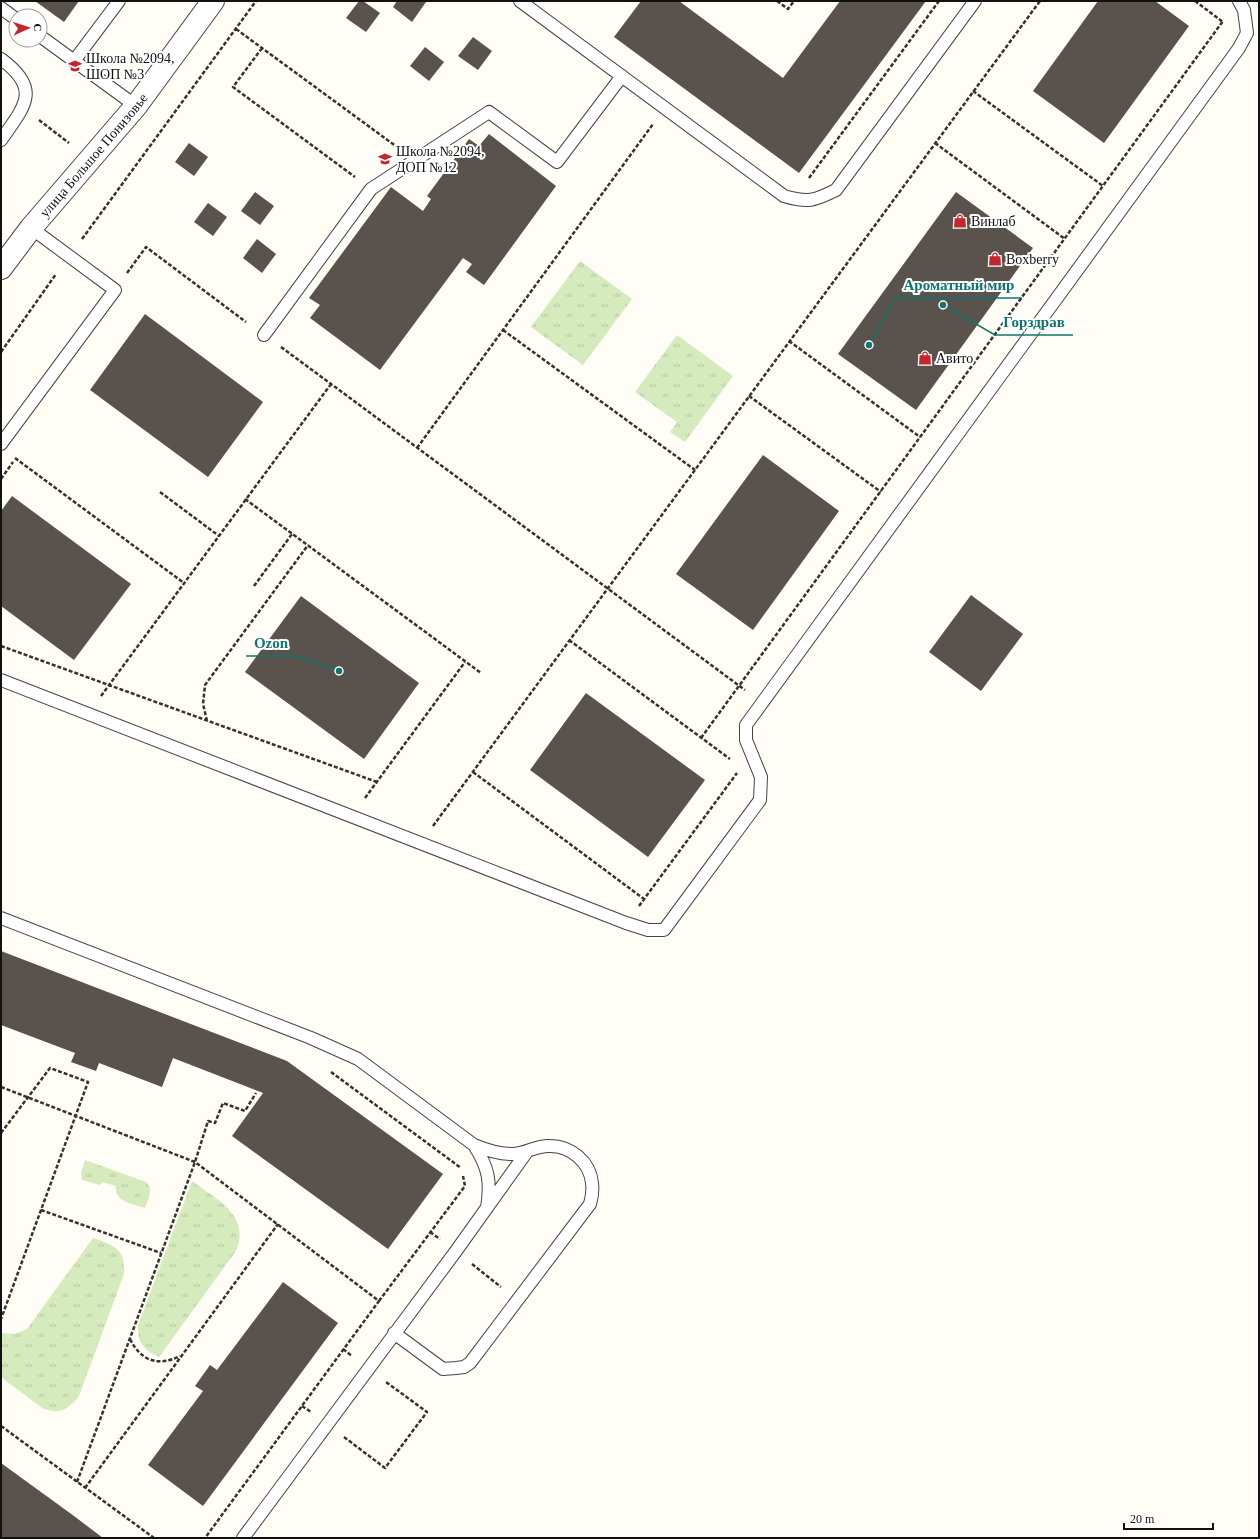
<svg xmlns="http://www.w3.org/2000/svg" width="1260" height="1539" viewBox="0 0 1260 1539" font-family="Georgia,serif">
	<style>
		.grass { fill: url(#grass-tufts) }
		.building { fill: #5a524d }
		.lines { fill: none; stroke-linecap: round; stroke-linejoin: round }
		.service-casing { stroke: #444; stroke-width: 14 }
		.minor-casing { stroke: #444; stroke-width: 24 }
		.path { stroke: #333; stroke-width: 2.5; stroke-dasharray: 4 2; stroke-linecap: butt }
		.service { stroke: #fff; stroke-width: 12 }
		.minor { stroke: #fff; stroke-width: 22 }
		.labels { text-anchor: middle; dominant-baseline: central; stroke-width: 4; stroke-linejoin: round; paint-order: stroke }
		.poi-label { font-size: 14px; fill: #111; stroke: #fff; text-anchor: start }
		.street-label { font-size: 14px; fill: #111; stroke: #fff }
		.leader { fill: none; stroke: #0f766e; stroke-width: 1.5 }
		.callout-dot { fill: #0f766e; stroke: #fff; stroke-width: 1.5 }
		.callout-label { font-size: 15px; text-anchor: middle; font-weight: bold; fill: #0f766e; stroke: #fff; stroke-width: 4; stroke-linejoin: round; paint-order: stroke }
	</style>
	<defs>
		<pattern id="grass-tufts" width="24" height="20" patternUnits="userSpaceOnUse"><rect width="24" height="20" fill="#d5ebbd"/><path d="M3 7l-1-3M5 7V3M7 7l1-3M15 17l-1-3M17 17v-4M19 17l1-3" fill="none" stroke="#b6c8a1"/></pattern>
	</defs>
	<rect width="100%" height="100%" fill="#fffdf5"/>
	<path class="grass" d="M580 261 632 299 583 365 531 327Z
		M677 335 733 376 685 442 670 432 677 422 635 392Z
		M85 1160 146 1182C154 1189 148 1199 145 1208 133 1204 114 1202 116 1186L102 1182 100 1185 82 1180 81 1173Z
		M192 1181C216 1199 251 1215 236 1251L159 1357C143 1350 137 1342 138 1325Z
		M93 1238C114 1245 126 1249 124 1274L79 1396C68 1410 59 1415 42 1408L1 1377V1335L2 1333 15 1334 27 1329Z"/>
	<path class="building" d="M35 1H79L64 22Z
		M359 1H363L380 13 366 32 346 18Z
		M397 1H425L426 2 412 22 393 7Z
		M641 1H679L783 78 840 1H926L799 173 614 37Z
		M1098 1H1155L1189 26 1104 143 1033 91Z
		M473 37 492 51 478 70 458 56Z
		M425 47 444 62 429 81 410 66Z
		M489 134 556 186 484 285 466 272 472 264 463 258 380 370 310 318 320 305 309 298 391 187 423 211 431 199 427 196 469 139 479 146Z
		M189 143 208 157 194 176 175 162Z
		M255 192 274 206 260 225 241 211Z
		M956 192 1033 248 916 410 838 354Z
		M208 203 227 217 213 236 194 222Z
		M257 239 276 254 262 273 243 258Z
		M145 314 263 402 208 477 90 390Z
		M763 455 839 511 753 630 676 574Z
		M12 496 131 584 74 660 1 606V511Z
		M971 595 1023 634 981 691 929 652Z
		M301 596 419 683 364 759 245 672Z
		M586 693 705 780 648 857 530 770Z
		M1 951 287 1061 443 1174 388 1249 232 1136 263 1093 173 1058 162 1087 99 1063 96 1071 71 1062 75 1053 1 1025Z
		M283 1282 338 1323 203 1506 148 1465 203 1391 195 1386 210 1365 217 1370Z
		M1 1463 74 1516 103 1538H1Z"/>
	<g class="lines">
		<g class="service-casing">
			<path id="service" d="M520 1 784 196C808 203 814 201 836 190L975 1
				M1 8 16 19
				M40 36 136 106
				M1 59C42 89 25 106 1 140
				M74 61 119 1
				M264 335 371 189 489 112 557 162 622 76
				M1 444 115 290 31 228
				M1 680 626 923 648 930H664L760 800 761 777 746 740V725L1239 48 1247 33 1244 10 1239 1
				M1 918 311 1038 358 1059 474 1145C489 1168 491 1182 487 1208
				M394 1333 443 1369 456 1368 464 1367 470 1363 590 1204C592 1197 593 1190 592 1183 590 1162 571 1146 550 1146 536 1145 526 1154 512 1154 498 1154 486 1150 474 1145
				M243 1538 456 1251 526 1153"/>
		</g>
		<g class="minor-casing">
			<g id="minor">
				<path id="s1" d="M1 268 31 228 136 106 213 1"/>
			</g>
		</g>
		<path class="path" d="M777 1 788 9 794 1
			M1195 1 1223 22
			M236 29 397 147
			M262 48 233 87 355 177
			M973 91 1103 186
			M39 120 69 143
			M935 143 1065 239
			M809 178 939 1
			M82 239 256 1
			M127 273 146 247 246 322
			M503 330 695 470
			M789 341 920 437
			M281 347 745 690
			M1 352 56 274
			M749 396 881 492
			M417 448 653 124
			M15 458 184 583
			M1 479 13 462
			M160 492 219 536
			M245 499 481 673
			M254 586 292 534
			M569 640 730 759
			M1 646 377 782
			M101 696 331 384
			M207 721 203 704 205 685 308 545
			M701 738 1223 21
			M473 772 644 899
			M365 798 465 662
			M433 826 1040 1
			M639 906 737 773
			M331 1072 461 1168
			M1 1087 195 1162 379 1301 205 1538
			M1 1133 50 1068 88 1082 1 1319
			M41 1210 161 1253
			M430 1232 440 1239
			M472 1264 501 1287
			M379 1301 465 1186 463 1176
			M130 1339C141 1361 158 1367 180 1356
			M343 1349 352 1356
			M302 1406 311 1412
			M1 1426 154 1538
			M344 1437 385 1468 427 1412 386 1382
			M77 1482 195 1162 208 1121 215 1123 223 1103 245 1111 256 1093
			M85 1488 278 1224"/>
		<use href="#service" class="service"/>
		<use href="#minor" class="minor"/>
	</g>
	<defs>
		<g id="school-bare" transform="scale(1.08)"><path d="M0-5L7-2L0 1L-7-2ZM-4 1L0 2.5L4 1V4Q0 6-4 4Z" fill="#c4262e" stroke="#fff" stroke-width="2.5" paint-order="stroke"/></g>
		<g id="shop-bare" transform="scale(1.08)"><path d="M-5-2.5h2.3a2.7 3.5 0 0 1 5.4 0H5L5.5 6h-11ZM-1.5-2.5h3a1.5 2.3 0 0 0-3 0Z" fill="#c4262e" stroke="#fff" stroke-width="2.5" paint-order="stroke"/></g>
	</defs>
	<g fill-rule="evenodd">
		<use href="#school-bare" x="75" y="66"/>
		<use href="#school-bare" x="385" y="159"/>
		<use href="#shop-bare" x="960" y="221"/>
		<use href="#shop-bare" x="995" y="259"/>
		<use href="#shop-bare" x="925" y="358"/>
	</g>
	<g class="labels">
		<g class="poi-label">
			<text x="86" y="58">Школа №2094,<tspan x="86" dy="16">ШОП №3</tspan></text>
			<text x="396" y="151">Школа №2094,<tspan x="396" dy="16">ДОП №12</tspan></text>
			<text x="971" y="221">Винлаб</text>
			<text x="1006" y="259">Boxberry</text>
			<text x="936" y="358">Авито</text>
		</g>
		<g class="street-label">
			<text stroke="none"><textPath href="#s1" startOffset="146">улица Большое Понизовье</textPath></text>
		</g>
	</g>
	<path class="leader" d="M869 345L895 298H1022M943 305L995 335H1073M339 671L296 656H246"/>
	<g class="callout-dot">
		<circle cx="869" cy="345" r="4"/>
		<circle cx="943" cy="305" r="4"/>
		<circle cx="339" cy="671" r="4"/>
	</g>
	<g class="callout-label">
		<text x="959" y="290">Ароматный мир</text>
		<text x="1034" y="327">Горздрав</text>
		<text x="271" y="648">Ozon</text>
	</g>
	<rect width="1260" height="1539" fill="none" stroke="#111111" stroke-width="4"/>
	<g transform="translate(28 28) rotate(87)"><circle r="19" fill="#ffffff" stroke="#a0a0a0"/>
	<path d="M0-3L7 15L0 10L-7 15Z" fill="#c4262e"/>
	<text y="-6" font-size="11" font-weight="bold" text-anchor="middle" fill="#111111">С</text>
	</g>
	<path d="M1124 1523v6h89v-6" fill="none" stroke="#111111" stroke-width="2"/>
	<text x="1130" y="1523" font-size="12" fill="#111111" stroke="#ffffff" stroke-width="3" paint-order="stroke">20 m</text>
</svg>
